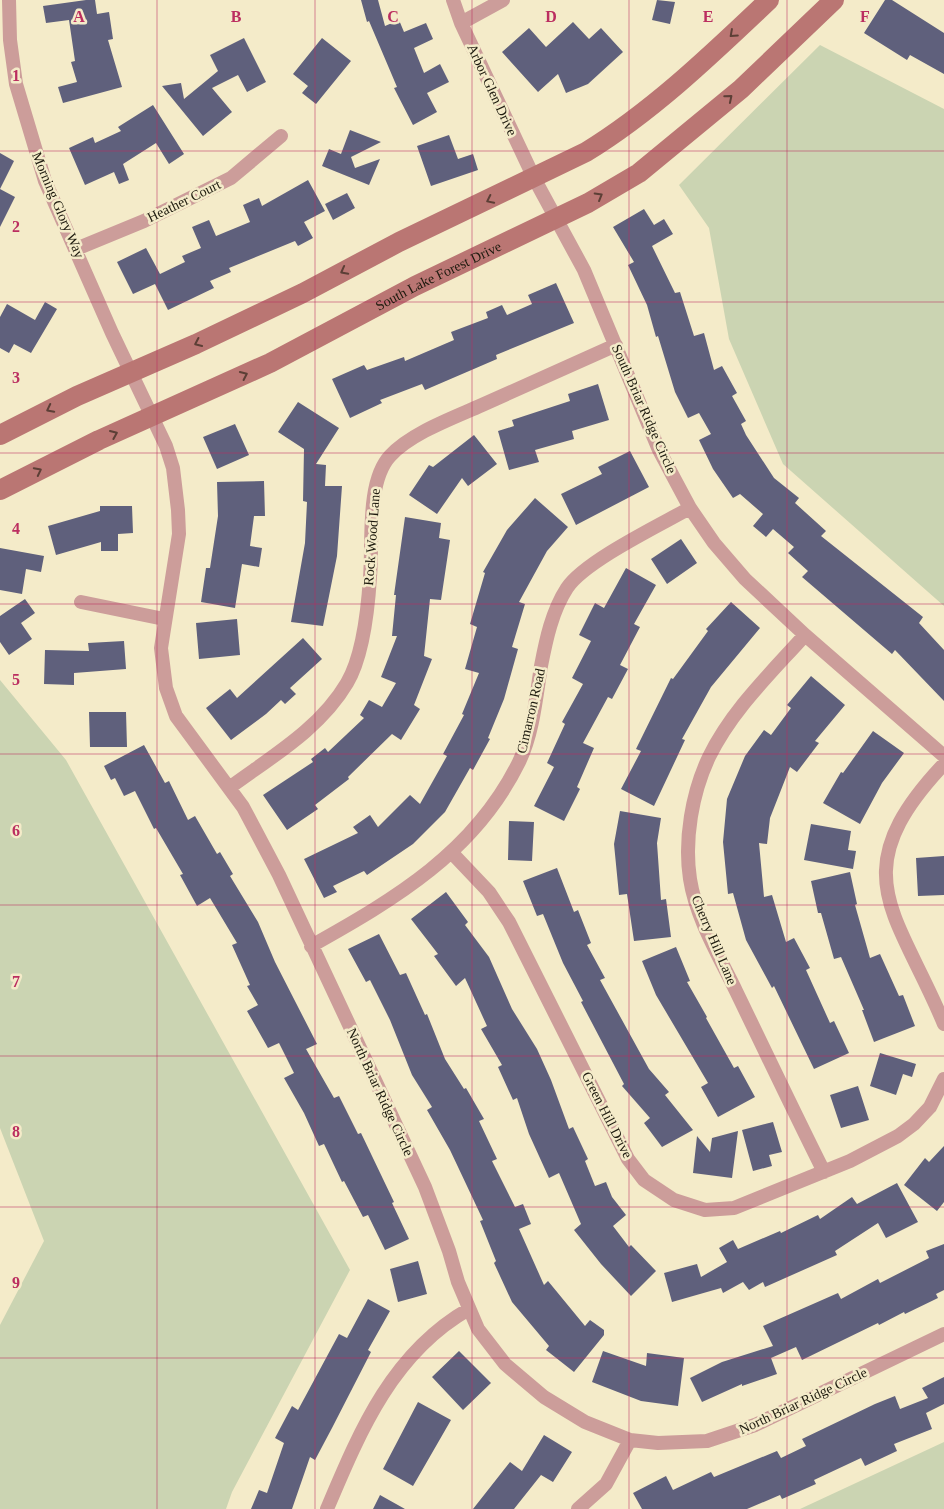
<svg xmlns="http://www.w3.org/2000/svg" width="944" height="1509" viewBox="0 0 944 1509" font-family="'Times New Roman',serif">
	<style>
		.green { fill: #cbd4b2 }
		.building { fill: #5f607c }
		.lines { fill: none; stroke-linecap: round; stroke-linejoin: round }
		.minor { stroke: #cc9d9a; stroke-width: 14 }
		.secondary { stroke: #ba7673; stroke-width: 20 }
		.oneway { stroke: #5c3f36 }
		.grid { fill: none; stroke: #bb2e60; stroke-width: 1; stroke-opacity: 0.55 }
		.labels { text-anchor: middle; dominant-baseline: central; stroke-width: 5; stroke-linejoin: round; paint-order: stroke }
		.street-label { font-size: 14px; fill: #1d1a0e; stroke: #f4ebc9 }
		.grid-label { font-size: 16px; text-anchor: middle; font-weight: bold; fill: #bb2e60; stroke: #f4ebc9; stroke-width: 5; stroke-linejoin: round; paint-order: stroke }
	</style>
	<rect width="100%" height="100%" fill="#f4ebc9"/>
	<path class="green" d="M820 45 944 109V606L783 464 729 339 709 228 679 185Z
		M0 680 66 760 350 1270 232 1492 226 1509H0V1325L44 1241 0 1128Z
		M944 1442V1509H800Z"/>
	<path class="building" d="M86 0H95L97 14 109 12 113 39 108 40 122 87 63 103 58 87 77 82 71 62 75 61 69 20 46 23 43 6Z
		M361 0H378L385 26 399 20 404 32 426 23 433 39 414 48 424 73 440 64 449 82 427 93 437 112 413 125 394 88 397 87 369 21 367 22Z
		M657 0 675 2 670 24 652 20Z
		M885 0H892L944 33V74L910 55 907 60 864 33Z
		M573 22 589 39 601 28 623 52 588 84 566 93 558 74 538 92 502 52 529 28 546 47Z
		M244 38 266 82 247 92 238 75 212 88 232 112 203 136 162 86 181 83 184 99 218 71 210 55Z
		M322 38 351 61 316 104 302 93 308 86 293 74Z
		M153 105 184 154 169 164 156 143 123 164 129 180 119 184 114 172 85 185 69 148 93 137 95 143 121 131 118 127Z
		M350 130 381 142 351 157 355 168 380 159 369 185 322 166 329 149 341 154Z
		M449 135 458 159 473 154 478 170 431 186 417 146Z
		M0 153 14 161 0 189 15 197 0 227Z
		M308 180 325 211 304 222 313 238 298 246 295 241 229 268 231 272 210 281 214 288 168 310 155 284 133 294 117 262 146 248 160 274 185 262 182 256 201 248 192 227 209 220 216 236 250 222 243 205 259 198 262 206Z
		M347 193 355 208 333 220 325 204Z
		M644 209 654 225 664 219 673 234 652 246 675 293 680 292 694 336 704 333 714 370 722 366 737 393 732 396 746 421 741 424 746 435 774 478 799 498 795 503 826 531 821 536 923 617 919 623 944 650V701L895 650 892 654 802 577 808 571 788 553 794 547 773 529 766 537 753 526 763 514 740 494 733 498 713 469 699 440 711 434 699 413 688 418 675 392 658 336 656 337 647 305 628 265 634 262 613 227Z
		M556 283 574 323 496 355 497 359 425 390 422 384 380 400 382 403 350 418 332 379 364 365 367 370 404 357 405 361 454 340 451 332 488 318 486 312 502 305 507 315 532 304 528 295Z
		M45 302 57 309 31 353 14 344 9 353 0 348V317L7 304 35 320Z
		M598 384 609 420 572 431 574 439 535 450 539 462 509 470 498 431 514 426 512 420 570 401 568 394Z
		M298 402 339 428 316 464 326 465 325 486H342L337 556 323 626 291 622 305 543 307 502 303 501 304 449 278 432Z
		M235 424 249 455 217 469 203 437Z
		M474 435 497 464 468 486 462 478 437 514 409 495 429 465 433 467Z
		M630 451 649 487 576 525 561 494 602 474 598 467Z
		M264 481 265 516H254L250 546 262 548 259 567 242 564 235 608 201 602 206 568H210L218 516 217 482Z
		M535 498 568 527 547 551 519 602 525 604 512 647 518 649 504 699 488 738 490 739 473 770 470 768 445 812 413 844 367 875 364 871 333 886 337 892 324 898 304 859 358 833 353 827 370 815 378 827 410 795 420 804 447 756 443 754 464 715 462 714 479 673 465 669 477 627 470 624 485 573 483 572 507 530Z
		M100 506H132L133 533 118 534V551H101V542L56 555 48 526 100 511Z
		M405 517 441 523 439 538 450 540 441 600 430 599 424 656 432 659 414 705 420 709 401 740 392 734 348 777 349 779 315 805 318 809 287 830 263 795 313 762 311 759 325 748 328 752 364 718 360 715 369 700 382 707 396 683 381 677 397 636H392L396 595H394Z
		M681 539 697 563 667 584 651 559Z
		M0 548 44 556 41 572 26 569 22 594 0 590Z
		M626 568 656 585 634 624 640 627 620 665 628 669 612 699 608 697 583 743 594 748 577 787 580 789 564 821 534 806 554 767 547 763 565 724 562 722 583 684 572 678 591 641 579 635 595 603 604 608Z
		M25 599 35 613 21 623 32 639 9 655 0 642V616Z
		M731 602 760 628 711 687 682 739 685 740 654 806 621 789 641 751 636 749 671 678 673 679 708 631 706 629Z
		M237 619 240 655 199 659 196 623Z
		M303 638 322 659 290 688 296 694 285 704 281 700 266 714 231 740 206 708 230 689 237 698Z
		M124 641 126 669 74 673V685L44 684 45 650 89 651 88 643Z
		M811 676 845 705 815 741 819 743 797 772 790 767 770 818 767 844 759 843 764 897 772 895 786 942 794 938 810 968 806 970 830 1023 834 1021 849 1053 814 1069 774 986 772 988 746 940 733 893 728 894 723 842 727 799 745 756 764 730 771 735 791 708 787 705Z
		M89 712H126L127 747H90Z
		M873 731 904 753 882 783 860 824 823 803 841 772 843 773Z
		M144 745 165 783 169 781 188 820 195 816 217 854 220 852 233 874 230 876 258 922 275 962 317 1044 306 1049 334 1098 339 1096 358 1134 361 1133 394 1202 392 1203 409 1239 385 1250 368 1215 363 1217 344 1181 342 1182 324 1144 319 1146 304 1113 284 1078 294 1073 279 1043 268 1048 247 1011 258 1005 247 986 250 985 232 945 237 943 210 898 197 906 180 875 183 874 156 828 154 829 135 791 124 796 115 778 111 780 104 766Z
		M620 811 661 818 657 843 661 900 666 899 671 937 634 941 627 894 619 895 614 844Z
		M509 821 534 822 532 861 508 860Z
		M811 824 851 831 848 850 856 851 853 869 804 860Z
		M944 856V895L918 896 916 858Z
		M557 868 574 912 578 910 591 943 587 945 605 978 600 980 649 1069 669 1092 665 1095 693 1130 662 1147 644 1123 650 1118 622 1086 624 1084 581 1002 583 1001 563 963 543 914 537 916 523 881Z
		M850 872 857 904 855 905 870 958 880 954 899 996 903 995 915 1026 874 1042 862 1010H864L841 957 834 959 821 913H818L811 881Z
		M446 892 468 922 465 925 489 957 512 1009 537 1049 551 1080 569 1129 573 1127 588 1159 585 1161 595 1186 606 1182 612 1197 626 1215 613 1226 629 1247 631 1245 656 1271 631 1296 601 1264 574 1230 581 1224 559 1173 549 1178 529 1134 517 1098 513 1100 498 1067 502 1065 481 1029 487 1026 465 978 456 986 434 956 438 954 411 919Z
		M379 934 400 975 406 973 425 1015 427 1014 445 1059 464 1089 466 1088 484 1119 479 1121 497 1159 492 1161 515 1207 523 1204 531 1224 519 1229 544 1285 548 1281 585 1326 590 1320 604 1330V1335L574 1372 546 1350 549 1346 512 1302 494 1263 496 1261 480 1221 483 1220 450 1150 427 1110 432 1107 412 1075 390 1020 370 980 366 982 348 949Z
		M676 947 690 981 687 982 707 1017 706 1018 734 1068 738 1066 755 1097 718 1117 701 1087 708 1083 656 995 642 961Z
		M880 1053 916 1064 912 1077 903 1074 896 1095 870 1086Z
		M858 1086 869 1120 841 1128 830 1095Z
		M773 1122 782 1152 769 1155 772 1166 753 1171 742 1130Z
		M738 1131 732 1178 693 1173 697 1136 710 1152 712 1138Z
		M944 1146V1202L937 1211 904 1185 925 1158 929 1162Z
		M897 1183 918 1222 886 1238 878 1223 835 1251 837 1255 765 1287 763 1282 749 1290 743 1282 723 1293 721 1288 672 1302 664 1273 697 1264 701 1277 727 1262 719 1248 733 1240 738 1249 780 1231 781 1233 818 1215 820 1219 852 1197 857 1204Z
		M944 1244V1290L936 1294 938 1298 905 1314 904 1312 879 1325 878 1323 802 1360 796 1347 771 1358 777 1374 742 1386V1384L702 1402 690 1378 722 1362 773 1346 763 1326 838 1293 841 1299 878 1279 880 1283 929 1258 926 1251Z
		M418 1261 427 1294 398 1302 390 1269Z
		M368 1299 390 1311 368 1350 371 1352 332 1428 315 1460 310 1457 292 1509H251L259 1490 267 1493 284 1443 275 1438 292 1406 298 1410 339 1334 347 1338Z
		M459 1351 491 1383 463 1410 432 1377Z
		M603 1351 646 1366 647 1353 684 1358 678 1406 641 1401 592 1382Z
		M944 1377V1404L926 1413 932 1429 894 1444 897 1451 865 1466 861 1458 814 1480 816 1484 782 1499 780 1495 747 1509H642L633 1493 666 1476 673 1490 711 1472 714 1477 777 1451 781 1458 806 1446 802 1439 875 1404 895 1396 900 1409 928 1398 922 1388Z
		M418 1402 451 1420 413 1486 383 1469Z
		M544 1435 572 1452 553 1482 541 1475 514 1509H473L510 1462 522 1471Z
		M380 1495 405 1509H373Z"/>
	<g class="lines">
		<path class="minor" d="M9 0 10 40 16 84 45 181 112 333 166 446 173 468 178 510 179 534 161 648 166 688 176 716 243 807 279 875 425 1187 449 1251 458 1282 478 1329 505 1364 544 1397 585 1422 630 1440 658 1443 707 1441 755 1425 944 1334
			M453 0 461 23 534 178 584 270 659 450 690 508 714 543 745 579 805 635 944 756
			M461 23 503 0
			M76 249 144 221 231 178 281 136
			M81 602 164 619
			M805 635C770 674 732 710 709 757 692 793 684 840 690 879 696 918 719 956 736 991 765 1051 794 1112 824 1172
			M944 764C841 873 897 911 944 1024
			M229 788C271 757 320 729 347 683 363 656 368 609 370 577 373 543 366 482 390 456 411 433 453 418 482 405 526 385 571 365 616 345
			M452 853 489 892 509 922 628 1159 644 1180 674 1200 705 1210 734 1208 850 1161 898 1136 914 1124 930 1107 944 1079
			M311 946C395 899 475 852 519 762 533 733 536 698 541 666 546 640 552 611 567 588 585 561 660 525 690 508
			M327 1509C360 1431 392 1353 469 1309
			M578 1509 606 1484 630 1440"/>
		<g class="secondary">
			<path d="M0 435 77 396 196 344 303 293 399 242 586 152C653 111 712 54 769 0"/>
			<path id="s1" d="M0 490 99 440 270 363 415 286 588 203 639 173 741 89 834 0"/>
		</g>
	</g>
	<defs><path id="oneway-chevron" d="M-2-3.5L2.5 0L-2 3.5" fill="none" stroke-width="1.6" stroke-linecap="round" stroke-linejoin="round" transform="scale(1.25)"/></defs>
	<g class="oneway">
		<use href="#oneway-chevron" transform="translate(733 34) rotate(138)"/>
		<use href="#oneway-chevron" transform="translate(729 98) rotate(-40)"/>
		<use href="#oneway-chevron" transform="translate(599 196) rotate(-30)"/>
		<use href="#oneway-chevron" transform="translate(490 200) rotate(154)"/>
		<use href="#oneway-chevron" transform="translate(344 271) rotate(152)"/>
		<use href="#oneway-chevron" transform="translate(198 343) rotate(155)"/>
		<use href="#oneway-chevron" transform="translate(244 375) rotate(-25)"/>
		<use href="#oneway-chevron" transform="translate(50 409) rotate(153)"/>
		<use href="#oneway-chevron" transform="translate(114 434) rotate(-23)"/>
		<use href="#oneway-chevron" transform="translate(38 471) rotate(-27)"/>
	</g>
	<path class="grid" d="M157 0V1509M315 0V1509M472 0V1509M629 0V1509M787 0V1509M0 151H944M0 302H944M0 453H944M0 604H944M0 754H944M0 905H944M0 1056H944M0 1207H944M0 1358H944"/>
	<g class="labels">
		<g class="street-label">
			<text transform="translate(492 90) rotate(65)">Arbor Glen Drive</text>
			<text transform="translate(184 201) rotate(-26)">Heather Court</text>
			<text transform="translate(58 205) rotate(67)">Morning Glory Way</text>
			<text stroke="none"><textPath href="#s1" startOffset="488">South Lake Forest Drive</textPath></text>
			<text transform="translate(644 409) rotate(66)">South Briar Ridge Circle</text>
			<text transform="translate(372 537) rotate(-86)">Rock Wood Lane</text>
			<text transform="translate(531 711) rotate(-77)">Cimarron Road</text>
			<text transform="translate(714 940) rotate(67)">Cherry Hill Lane</text>
			<text transform="translate(380 1092) rotate(65)">North Briar Ridge Circle</text>
			<text transform="translate(607 1115) rotate(63)">Green Hill Drive</text>
			<text transform="translate(803 1401) rotate(-25)">North Briar Ridge Circle</text>
		</g>
	</g>
	<g class="grid-label">
		<text x="79" y="22">A</text>
		<text x="236" y="22">B</text>
		<text x="393" y="22">C</text>
		<text x="551" y="22">D</text>
		<text x="708" y="22">E</text>
		<text x="865" y="22">F</text>
		<text x="16" y="81">1</text>
		<text x="16" y="232">2</text>
		<text x="16" y="383">3</text>
		<text x="16" y="534">4</text>
		<text x="16" y="685">5</text>
		<text x="16" y="836">6</text>
		<text x="16" y="987">7</text>
		<text x="16" y="1137">8</text>
		<text x="16" y="1288">9</text>
	</g>
</svg>
